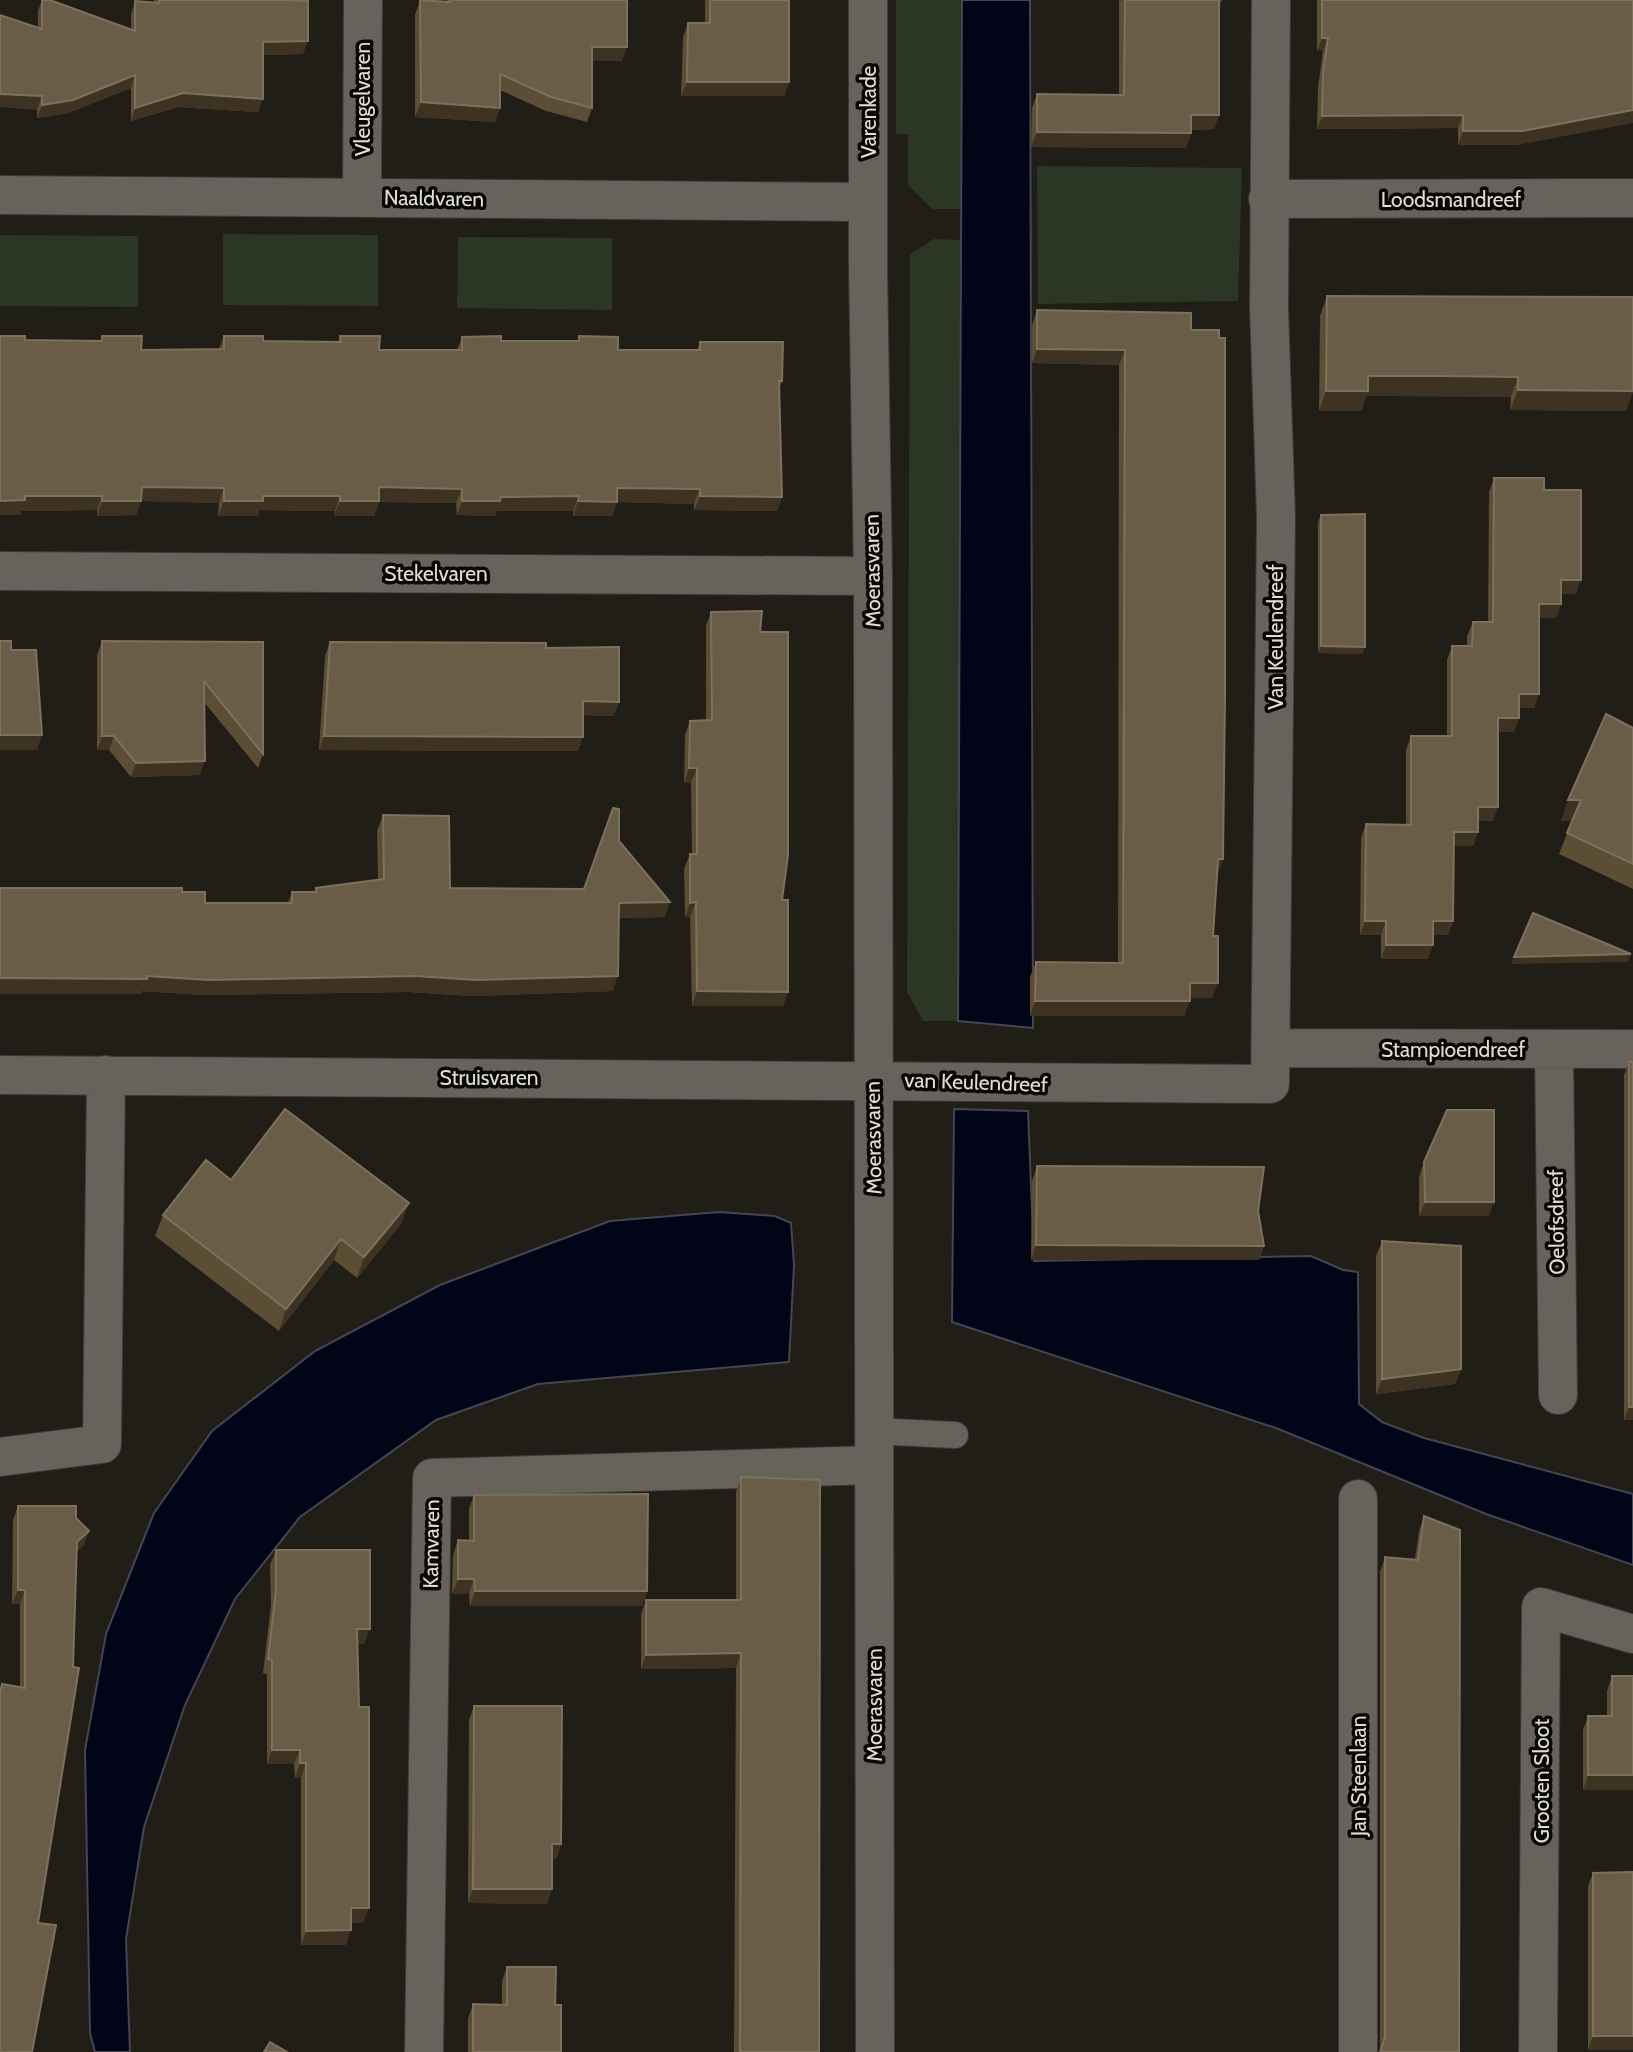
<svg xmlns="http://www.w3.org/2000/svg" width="1633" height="2052" viewBox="0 0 1633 2052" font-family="Cabin,sans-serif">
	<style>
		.green { fill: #2c3624 }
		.water { fill: #010517; stroke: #444652; stroke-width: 2 }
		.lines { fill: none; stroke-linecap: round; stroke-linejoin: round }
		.service-casing { stroke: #3e3b37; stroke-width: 28 }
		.pedestrian-casing { stroke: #3e3b37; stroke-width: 40 }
		.minor-casing { stroke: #3e3b37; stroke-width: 40 }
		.tertiary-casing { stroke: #3e3b37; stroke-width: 40 }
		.service { stroke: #67625b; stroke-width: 26 }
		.pedestrian { stroke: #67625b; stroke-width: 38 }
		.minor { stroke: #67625b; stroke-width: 38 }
		.tertiary { stroke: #67625b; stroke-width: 38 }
		.wall { fill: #5c4d35 }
		.shaded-wall { fill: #3e3322 }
		.building { fill: #6a5d47; stroke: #7d715e; stroke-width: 2 }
		.labels { text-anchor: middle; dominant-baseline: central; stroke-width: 7; stroke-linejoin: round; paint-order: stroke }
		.street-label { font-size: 21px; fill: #e1deda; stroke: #090705 }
	</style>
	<rect width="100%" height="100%" fill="#211d17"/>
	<path class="green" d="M896 0H962L963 209H932L908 185V134H896Z
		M1037 166 1242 168 1238 301 1038 304Z
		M223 234 378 235V306L223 305Z
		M0 235 138 236V307L0 306Z
		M458 237 612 238V310L457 308Z
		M934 239 963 240 958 1021H923L907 992 910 254Z"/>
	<path class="water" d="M962 0H1030L1033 1028 958 1021Z
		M954 1109 1028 1111 1034 1261 1311 1256 1343 1270 1358 1272 1359 1404 1382 1422 1424 1438 1633 1494V1565L1486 1514 1276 1428 952 1322Z
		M719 1212 775 1216 791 1223 794 1265 789 1362 538 1384 436 1420 300 1517 235 1599 185 1705 144 1827 126 1939 130 2052H95L90 2033 85 1750 106 1634 154 1513 212 1431 315 1351 440 1285 610 1221Z"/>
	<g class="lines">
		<g class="service-casing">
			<path id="service" d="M873 1431 955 1435"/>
		</g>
		<g class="pedestrian-casing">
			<path id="pedestrian" d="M1358 2052V1499"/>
		</g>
		<g class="minor-casing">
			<path id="minor" d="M0 195 867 202
				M362 197 363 0
				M1268 199 1633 198
				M0 571 873 576
				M1273 1048 1633 1049
				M1554 1049 1558 1395
				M0 1075 1270 1084 1276 517 1269 308 1271 0
				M0 1457 102 1444 106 1075
				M424 2052 432 1478 874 1465
				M1538 2052 1541 1607 1633 1634"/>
		</g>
		<g class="tertiary-casing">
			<path id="tertiary" d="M868 0V267L873 576 875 2052"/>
		</g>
		<use href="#service" class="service"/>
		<use href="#pedestrian" class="pedestrian"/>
		<use href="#minor" class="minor"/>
		<use href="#tertiary" class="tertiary"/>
	</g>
	<path class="wall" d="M42 0H50L131 29V14L135 1 154 2V0H289L303 54 263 55 258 112 178 107 131 121V88L68 113 37 118 38 11Z
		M420 0 447 2V0H627L622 61H592V108L587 122 546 111 500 90V108L495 122 415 117V15Z
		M705 0H789V82L784 96H681L683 37 688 23H705Z
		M1119 0H1222L1219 6V115L1214 129 1191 130V133L1186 148 1031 147 1032 108 1037 94 1119 95Z
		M1317 0H1633L1517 145H1458V128L1317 129 1318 87 1323 51H1317Z
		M1327 296 1626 411 1510 410 1511 397 1435 396H1366L1361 411H1319L1320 316Z
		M1037 310 1191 313 1218 874 1213 936 1212 998H1190L1184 1016H1030V977L1036 962 1118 963 1119 365 1032 363V325Z
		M102 336 141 350 219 349 224 336 263 341 338 342 340 336 379 350H457L462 337 501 341H577L579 336 618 350H697L700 342 782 381 779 390 782 497 777 511 694 510V504L617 502 612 516H573V511H497L495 516 457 515 456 503 379 502 374 516H334L335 511 259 510 258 516H218L219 503 141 501 136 515 97 516V510L21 511 20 515H0L25 340 101 341Z
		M1494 478 1544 490 1576 594H1561V604L1556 618H1539L1534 708H1519L1514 732H1498L1493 821H1478V832L1473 846H1453V921L1448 935H1433L1428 959H1381V935H1360L1361 838 1366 824H1406V750L1411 736H1447V660L1452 646H1467V636L1473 622H1488L1489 492Z
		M1321 515 1365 647 1362 654 1318 653V522Z
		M711 612 760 632 782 900 788 992 783 1006H692L690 917H685L684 869 690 854H692L691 783H684L685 735 690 721 706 720V626Z
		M102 641 263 642V754L258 768 204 702 200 775 131 777 109 750H97V655Z
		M330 642 546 648 619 702 613 716 583 715 578 751 319 750 325 656Z
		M1633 728V889L1559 854 1572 821H1561Z
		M383 815 450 888 584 889 619 841 665 917 619 918 613 991 471 996 409 992 203 995 142 991 141 994H19L182 892 205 903H288L292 892H315L316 888 378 880 377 831Z
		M1629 1062 1633 1420H1624V1075Z
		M1424 1162 1489 1216H1419V1177Z
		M1037 1166 1258 1211 1264 1246 1259 1260H1031L1032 1181Z
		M231 1180 401 1224 357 1278 334 1260 279 1331 155 1236 163 1215Z
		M1382 1241 1461 1369 1455 1384 1376 1394V1256Z
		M741 1477 819 2052H734L736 1668 641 1669V1614L646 1600H736V1492Z
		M474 1495 647 1591 642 1606H470L469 1593 452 1594 453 1555 458 1540H469V1509Z
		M18 1506 76 1518 84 1545 76 1552 38 1923 0 1689 2 1684 20 1687V1604H12L13 1520Z
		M1424 1516 1459 2052H1380V1572L1385 1557 1415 1559 1419 1531Z
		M276 1550 364 1644H357L363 1923H351L346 1945H301V1778H295L294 1764H267V1674L263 1673 271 1605 270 1565Z
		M1612 1676H1633V1790H1583V1730L1588 1716H1607V1691Z
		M474 1706 561 1844 556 1859H552L547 1904 468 1903 469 1720Z
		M1633 1872V2050H1588V1886L1593 1873Z
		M507 1967 561 2052H468V2019L473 2004 502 2005V1981Z"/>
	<path class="shaded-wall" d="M1322 38H1328L1323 51H1317Z
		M308 41 303 54 258 55 263 42Z
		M592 47H627L622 61H587Z
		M135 75 131 88 68 113 37 118 42 105Z
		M687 82H789L784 96H681Z
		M183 93 263 99 258 112 178 107 131 121 135 108Z
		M0 94 42 96 37 110 0 107Z
		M421 102 500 108 495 122 415 117Z
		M1633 110V123L1517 145H1458L1463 131Z
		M1191 115H1219L1214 129 1186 130Z
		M1463 115 1458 128 1317 129 1322 116Z
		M1037 132 1191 133 1186 148 1031 147Z
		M1037 349 1125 350 1119 365 1032 363Z
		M1368 376 1518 377 1511 397 1366 396 1361 411H1319L1326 391Z
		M1518 390 1633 391V393L1626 411 1510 410Z
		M142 487 224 488 219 503 141 501 136 515 97 516 102 501Z
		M379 487 462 489 456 503 379 502 374 516H334L340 501Z
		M617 488 700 489 694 504 617 502 612 516H573L578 501Z
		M25 496H102L97 510 21 511 20 515H0V501Z
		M263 496H340L335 511 259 510 258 516H218L224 501Z
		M579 496 573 511H497L495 516 457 515 462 501 501 497Z
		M700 496 782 497 777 511 694 510Z
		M1561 580H1581L1576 594H1556Z
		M1539 604H1561L1556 618H1534Z
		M1321 646 1365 647 1362 654 1318 653Z
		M1519 694H1539L1534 708H1514Z
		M583 701 619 702 613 716 578 715Z
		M1498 718H1519L1514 732H1493Z
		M0 735H42L37 750H0Z
		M102 736H114L109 750H97Z
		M324 736 583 737 578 751 319 750Z
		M205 761 200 775 131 777 136 763Z
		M689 768H697L691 783H684Z
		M1568 800H1581L1573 821H1561Z
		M1478 807H1498L1493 821H1473Z
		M1454 832H1478L1473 846H1448Z
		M1218 859H1223L1218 874H1213Z
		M670 902 665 917 613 918 619 903Z
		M696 902 690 917H685L690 903Z
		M1365 921H1386L1381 935H1360Z
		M1433 921H1453L1448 935H1428Z
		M1386 945H1433L1428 959H1381Z
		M1631 954 1628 962 1511 964 1514 957Z
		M147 976H618L613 991 471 996 409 992 203 995 142 991 141 994H0V978Z
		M1190 983H1218L1212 998H1185Z
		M697 991 788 992 783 1006H692Z
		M1035 1001H1190L1184 1016H1030Z
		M1425 1202H1494L1489 1216H1419Z
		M409 1203 401 1224 357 1278 364 1257Z
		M341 1239 334 1260 279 1331 286 1309Z
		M1036 1245 1264 1246 1259 1260H1031Z
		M1461 1369 1455 1384 1376 1394 1382 1379Z
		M1629 1407H1633V1420H1624Z
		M89 1531 84 1545 72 1556 77 1542Z
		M458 1579H474L469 1593 452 1594Z
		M18 1590H25L20 1604H12Z
		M475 1591H647L642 1606H470Z
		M357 1629H370L364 1644H352Z
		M741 1653 736 1668 641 1669 646 1655Z
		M272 1750H300L294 1764H267Z
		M300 1763H306L301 1778H295Z
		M1588 1775H1633V1790H1583Z
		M552 1844H561L556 1859H546Z
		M473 1889H552L547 1904 468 1903Z
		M351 1908H369L363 1923H345Z
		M351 1930 346 1945H301L306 1931Z
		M1593 2036H1633V2050H1588Z"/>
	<path class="building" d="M42 0H50L135 31V1L159 3V0H289L308 1V41L263 42V99L183 93 135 108V75L73 100 42 105V96L0 94V15L42 29Z
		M420 0 450 2V0H627V47H592V108L551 97 500 74V108L421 102Z
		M710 0H789V82H687L688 23H710Z
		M1125 0H1219V115H1191V133L1037 132V94L1124 95Z
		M1322 0H1633V110L1522 131H1463V115L1322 116 1323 73 1328 38H1322Z
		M1327 296 1633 297V391L1518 390V377L1442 376H1368V391H1326Z
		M1037 310 1191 313V330H1219V338H1225V696L1223 859H1218L1213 936H1218V983H1190V1001H1035L1036 962 1123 963 1125 350 1037 349Z
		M0 336H25V340L102 341V336H142L141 350 224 349V336H263V341L341 342 340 336H380L379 350H462V337L501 336V341H579V336L618 337V350H700V342H783L782 381H779L782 497 700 496V489L617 488V502L578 501 579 496 501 497 500 501H462V489L379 487V501H340V496H263V501H224V488L142 487 141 501H102V496H25V500L0 501Z
		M1494 478H1544V490H1581V580H1561V604H1539V694H1519V718H1498V807H1478V832H1454L1453 921H1433V945H1386V921H1365L1366 824 1411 825V736H1452V646H1472L1473 622H1493Z
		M1365 514V647L1321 646V515Z
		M762 611 760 632H788V855L782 900H788V992L697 991 696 902 690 903V854H697V768H689L690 721 712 720 711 612Z
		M0 641H11V650H36L42 735H0Z
		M102 641 263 642V754L204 681 205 761 136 763 114 736H102Z
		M330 642 546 643V648L619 647V702L583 701V737L324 736Z
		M1606 714 1633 728V864L1567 833 1581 800H1568Z
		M613 808 619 809V841L670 902 619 903 618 976 477 980 415 976 209 980 147 976V979L0 978V888H182V892H205V903H292V892H316V888L384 879 383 815 449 816 450 888 584 889Z
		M1533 913 1631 954 1514 957Z
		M1629 1062H1633V1407H1629Z
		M285 1109 409 1203 364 1257 341 1239 286 1309 163 1215 206 1160 231 1180Z
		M1447 1110H1494V1202H1425L1424 1162Z
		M1037 1166 1264 1167 1258 1211 1264 1246 1036 1245Z
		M1382 1241 1461 1246V1369L1382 1379Z
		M741 1477 820 1480 819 2052H740L741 1653 646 1655V1600H741Z
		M648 1494 647 1591H475L474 1579H458V1540L474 1541V1495Z
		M18 1506H76V1518L89 1531 77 1542 73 1667 79 1668 38 1923 56 1925 32 2052H0V1689H1L2 1684 25 1688V1590H18Z
		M1424 1516 1460 1530 1459 2052H1380L1385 2037V1557L1418 1560Z
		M276 1550H370V1629H357L359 1707H369V1908H351V1930L306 1931V1763H300V1750H272V1660L268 1659 276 1590Z
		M1612 1676H1633V1775H1588V1716H1612Z
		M474 1706H562L561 1844H552V1889H473Z
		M1633 1872V2036H1593V1873Z
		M507 1967H556L555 2005H561V2052H473V2004L507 2005Z
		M270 2042 287 2052H264Z"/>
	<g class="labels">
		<g class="street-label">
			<text transform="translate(362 99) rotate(-90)">Vleugelvaren</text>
			<text transform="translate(868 112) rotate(-90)">Varenkade</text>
			<text transform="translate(434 198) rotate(1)">Naaldvaren</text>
			<text x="1451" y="199">Loodsmandreef</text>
			<text transform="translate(872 571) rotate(-91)">Moerasvaren</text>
			<text x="436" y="573">Stekelvaren</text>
			<text transform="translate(1275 637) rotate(-90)">Van Keulendreef</text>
			<text x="1453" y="1049">Stampioendreef</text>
			<text x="489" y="1077">Struisvaren</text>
			<text transform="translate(976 1082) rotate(2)">van Keulendreef</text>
			<text transform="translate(873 1138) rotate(-91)">Moerasvaren</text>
			<text transform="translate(1556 1222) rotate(-91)">Oelofsdreef</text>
			<text transform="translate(431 1544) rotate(-89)">Kamvaren</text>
			<text transform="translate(874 1705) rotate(-90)">Moerasvaren</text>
			<text transform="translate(1358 1776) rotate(-90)">Jan Steenlaan</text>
			<text transform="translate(1541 1781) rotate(-90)">Grooten Sloot</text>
		</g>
	</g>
</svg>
